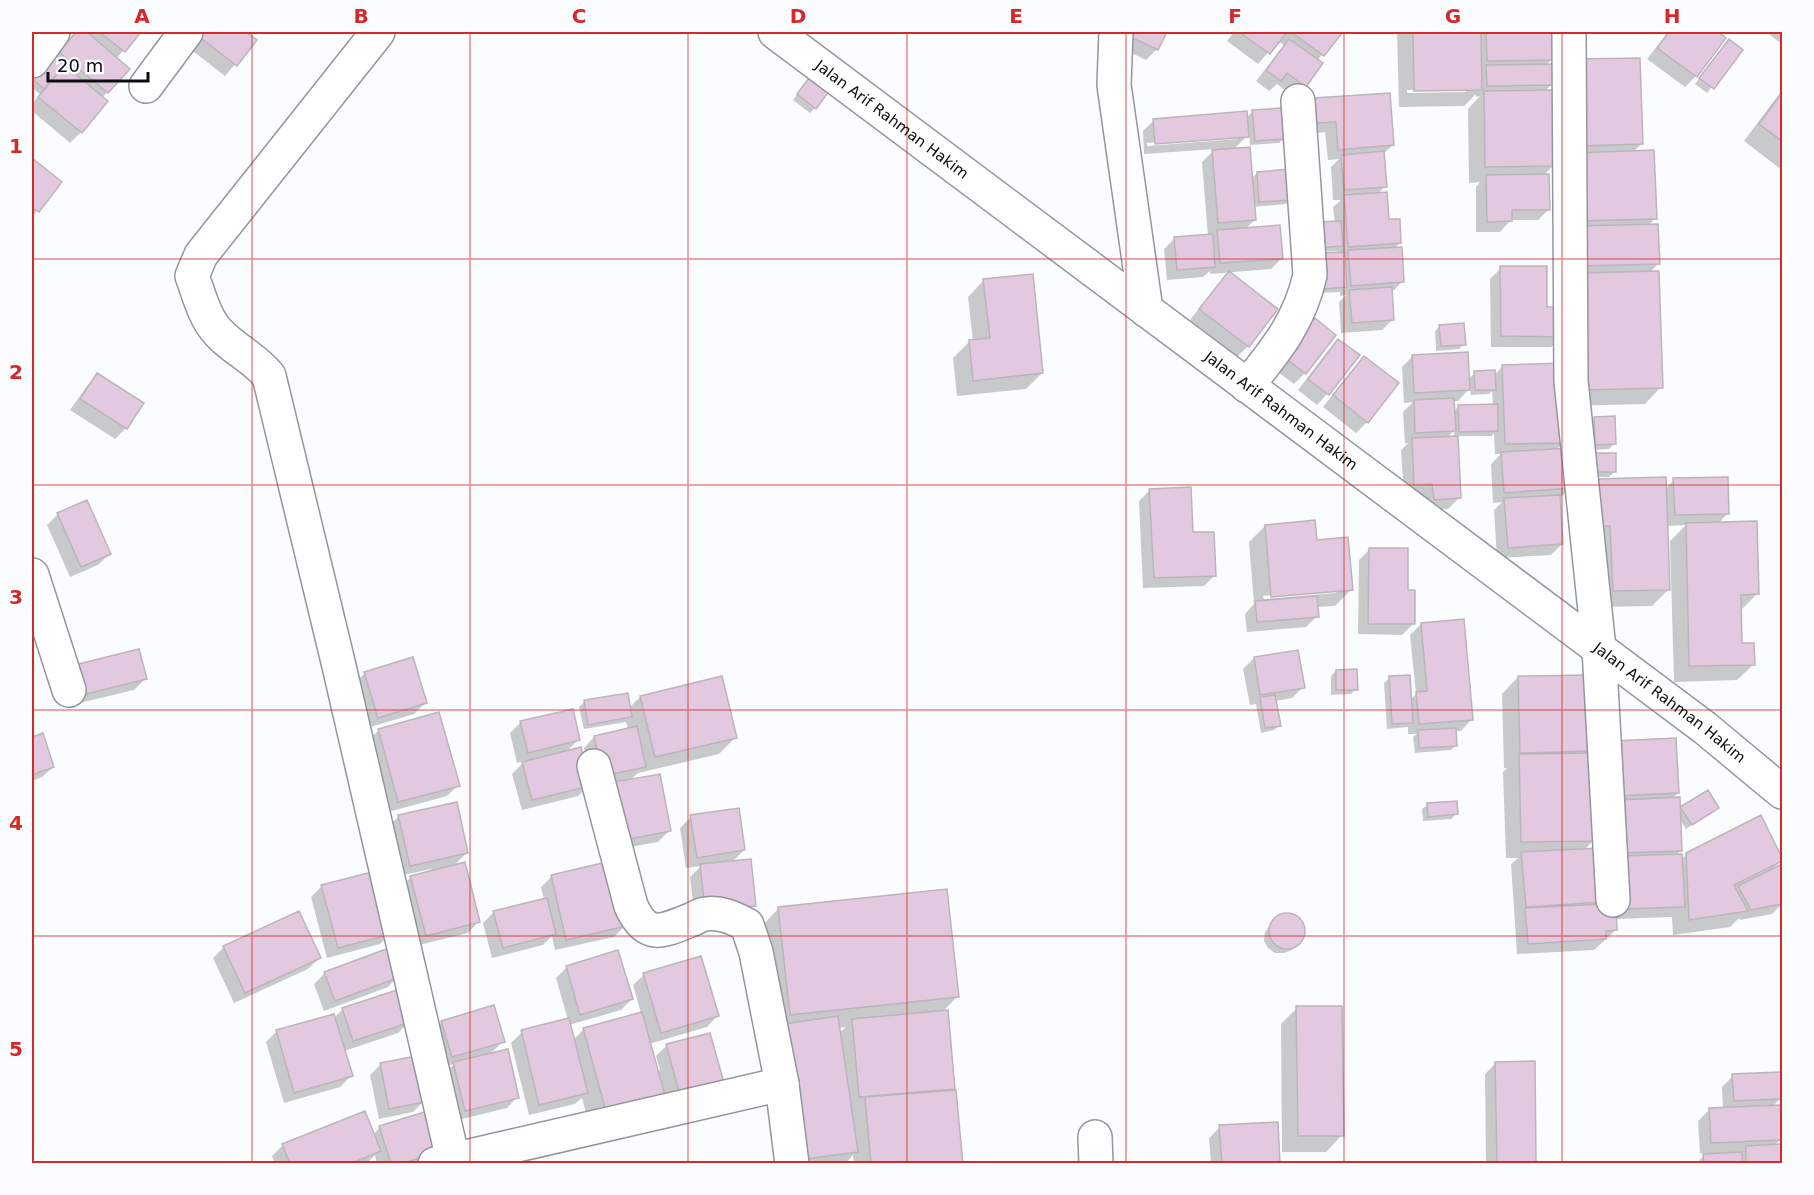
<svg xmlns="http://www.w3.org/2000/svg" width="1814" height="1195" viewBox="0 0 1814 1195" font-family="'DejaVu Sans',sans-serif">
	<style>
		.shadow { fill: #0003; fill-rule: evenodd }
		.building { fill: #e2c9df; stroke: #bcb4bb; stroke-width: 1.5 }
		.lines { fill: none; stroke-linecap: round; stroke-linejoin: round }
		.minor-casing { stroke: #93969f; stroke-width: 36 }
		.minor { stroke: #fff; stroke-width: 33 }
		.grid { fill: none; stroke: #d62828; stroke-width: 1.5; stroke-opacity: 0.55 }
		.labels { text-anchor: middle; dominant-baseline: central; stroke-width: 6; stroke-linejoin: round; paint-order: stroke }
		.street-label { font-size: 15px; fill: #0c0d10; stroke: #fbfcfe }
		.neatline { fill: none; stroke: #d62828; stroke-width: 2 }
		.grid-label { font-size: 20px; text-anchor: middle; font-weight: bold; fill: #d62828 }
	</style>
	<rect width="100%" height="100%" fill="#fbfcfe"/>
	<path class="shadow" d="M75 32H139L116 59 127 69 102 98 81 132 70 143 32 111V104L40 94 32 88V66L53 58 76 33Z
		M188 32H244L255 41 225 76 180 41Z
		M1121 32H1166L1157 49 1146 60 1115 45Z
		M1234 32H1341L1317 61 1305 86 1294 97 1277 84 1269 91 1256 81 1284 45 1278 41 1258 64 1227 41Z
		M1397 32H1551L1552 59 1545 66 1552 84 1545 91 1554 165 1544 175 1549 209 1538 220H1511L1500 232H1476V187L1480 182 1469 183 1468 109 1480 96 1476 97V94L1464 106 1399 107ZM1466 89V92L1407 93V90Z
		M1668 32H1715L1724 38 1696 76 1685 87 1647 59Z
		M1766 32H1782V44Z
		M1724 46 1741 50 1707 93 1695 84Z
		M1560 76 1641 144 1632 153 1655 219 1648 225 1658 264 1649 273 1661 387 1645 404 1568 406Z
		M806 82 815 108 810 113 793 100Z
		M1782 90V170L1744 141Z
		M1315 100 1393 145 1383 154 1385 186 1378 194 1388 221 1400 243 1394 249 1403 281 1391 293 1393 319 1382 330 1341 333 1339 302 1346 295 1340 296V292L1319 293 1337 254V251L1315 252 1335 223 1333 207 1341 200H1333L1331 167 1339 159 1328 160 1325 132 1305 134Z
		M1253 111 1284 138 1279 143 1250 145 1249 134 1234 149 1251 179 1257 173 1292 199 1286 204 1254 207 1255 220 1244 230 1282 258 1271 269 1210 274V271L1203 277 1167 280 1164 249 1175 238 1208 236 1202 162 1215 149 1144 154 1143 131 1154 120 1246 118ZM1238 136V139L1147 146V143Z
		M32 160 60 182 32 217Z
		M1501 268 1546 309 1562 336 1551 347H1491L1490 279Z
		M1229 273 1248 346 1237 357 1190 320 1218 284Z
		M984 280 1042 373 1026 389 957 396 953 358 969 342 973 341 968 297Z
		M1315 320 1305 373 1294 384 1274 369 1304 330Z
		M1440 326 1464 344 1459 349 1436 351 1435 331Z
		M1338 341 1357 356 1327 394 1317 405 1298 390 1327 352Z
		M1413 356 1468 379 1475 373 1493 376 1503 366 1563 443 1556 450 1571 487 1560 498 1562 544 1551 555 1497 558 1494 510 1502 502 1493 503 1491 464 1501 454H1495L1494 433 1492 436H1456L1459 498 1448 509 1423 510 1422 494 1404 495 1401 450 1408 443H1405L1403 412 1413 402 1404 403 1402 367ZM1470 388 1471 395 1489 394 1492 391 1493 405 1459 406 1453 412 1452 401H1458ZM1454 431V437H1448Z
		M1364 358 1367 422 1356 433 1323 407 1353 369Z
		M98 375 126 428 115 439 70 410 87 386Z
		M1595 418 1614 444 1609 449 1590 450V423Z
		M1614 454V472L1609 477H1590Z
		M1674 480 1728 513 1718 524 1757 594 1741 610V645L1754 664 1737 680 1674 682 1670 541 1686 525 1666 526 1668 590 1652 606 1597 607 1579 497 1665 489Z
		M1150 490 1192 534 1215 575 1204 586 1143 588 1139 501Z
		M58 514 109 554 98 565 70 577 47 525Z
		M1265 526 1315 542 1351 590 1335 606 1317 607V616L1306 627 1247 632 1245 614 1254 604 1249 542ZM1336 590V593L1264 599 1263 596Z
		M1370 549 1407 591 1413 624 1402 635 1358 634 1359 560Z
		M1421 624 1471 720 1461 731H1455L1456 745 1451 750 1415 753 1413 737 1417 734H1408V727L1387 729 1384 683 1389 678 1410 700 1416 694 1410 635Z
		M1254 658 1303 687 1292 698 1275 701 1279 725 1274 730 1261 733 1256 704 1250 705 1243 669Z
		M75 666 145 679 134 690 71 705Z
		M1336 671 1356 689 1351 694 1331 695V676Z
		M365 673 425 703 414 714 367 728 354 684Z
		M1589 676 1594 840 1584 850 1599 849 1604 753 1678 793 1672 799 1679 811 1681 808H1717L1712 813 1686 829 1679 818 1681 850 1676 855 1681 860 1687 854 1782 860 1772 870 1782 866V904L1772 914 1740 920 1739 918 1730 927 1673 935 1672 917 1615 919 1616 930 1594 950 1517 954 1511 864 1518 858H1506L1503 772 1507 768H1504L1502 694 1518 677Z
		M640 697 735 738 719 754 638 773 630 780 669 831 658 842 608 851 584 748 594 737 628 729 626 722 584 729 579 707 584 702 629 708Z
		M438 714 458 785 447 796 388 812 367 741 378 731Z
		M521 722 578 740 566 752 589 785 578 796 522 810 512 774 526 760 517 763 510 733Z
		M42 735 53 767 42 777 32 781V739Z
		M1428 804 1456 814 1451 819 1423 821 1422 809Z
		M399 816 467 853 453 866 478 922 468 933 415 946 400 888 411 877 432 872 431 869 399 876 388 827Z
		M691 817 744 850 731 863 754 905 743 916 695 920 690 877 701 866 686 868 680 828Z
		M552 876 625 926 614 937 555 950 552 936 543 945 492 958 483 923 494 912 544 900 541 887Z
		M322 886 391 933 380 944 327 958 311 897Z
		M779 908 957 997 942 1012H947L961 1164H854L853 1155 845 1164H787L758 930ZM846 1027 839 1033 838 1028Z
		M1283 915H1292L1299 920 1303 928V937L1292 950 1284 953H1275L1268 948 1264 941 1265 932 1276 918Z
		M224 947 319 958 308 969 234 1003 213 958Z
		M567 967 632 999 621 1010 569 1025 573 1040 583 1030 641 1013 633 985 644 975 717 1016 707 1027 649 1044 657 1071 660 1070 656 1056 667 1045 722 1083 591 1131 582 1098 575 1104 529 1115 511 1043 522 1032 568 1020 556 978Z
		M325 973 398 976 388 987 324 1011 314 984Z
		M1297 1008 1342 1135 1326 1152H1282L1281 1024Z
		M343 1009 409 1022 398 1033 344 1051 351 1076 340 1087 284 1103 266 1042 277 1031 334 1018Z
		M442 1022 503 1041 489 1055 517 1097 507 1108 454 1121 443 1075 454 1064 441 1067 431 1033Z
		M1496 1063 1534 1163V1164H1486L1485 1074Z
		M381 1064 424 1101 413 1112 379 1119 370 1075Z
		M1733 1076 1781 1098 1772 1107 1781 1139 1774 1146 1781 1145 1782 1164H1696L1706 1153H1700L1698 1121 1709 1110 1723 1109 1722 1087Z
		M430 1112 422 1164H377L375 1155 368 1162 364 1164H275L272 1156 283 1145 373 1135 380 1127Z
		M1220 1127 1279 1164H1211L1209 1138Z"/>
	<path class="building" d="M76 32H87L130 69 108 93 59 52Z
		M99 32H141L125 52Z
		M193 32H246L257 40 237 66Z
		M1125 32H1167L1158 50 1124 34Z
		M1239 32H1287L1270 54Z
		M1291 32H1343L1324 56Z
		M1413 32H1481L1482 90 1414 91Z
		M1486 32H1553V60L1487 61Z
		M1669 32H1718L1726 38 1697 77 1657 48Z
		M1289 39 1323 63 1306 87 1287 73 1281 81 1266 70Z
		M1729 39 1743 50 1714 89 1699 78Z
		M45 49 64 65 45 89 32 79V65Z
		M1640 58 1643 144 1577 146 1575 59Z
		M1553 64V85L1487 86 1486 65Z
		M64 65 108 101 82 133 38 97Z
		M811 75 830 90 816 109 797 94Z
		M1554 90 1556 166 1485 167 1484 91Z
		M1390 93 1394 145 1338 150 1336 122 1315 123 1314 98Z
		M1782 93V141L1759 124Z
		M1283 108 1285 139 1255 141 1252 110Z
		M1247 111 1249 137 1155 144 1153 119Z
		M1250 147 1256 220 1218 223 1212 150Z
		M1654 150 1657 219 1577 221 1575 153Z
		M1384 151 1387 187 1344 190 1341 155Z
		M32 158 62 182 39 212 32 207Z
		M1290 169 1293 200 1259 202 1257 172Z
		M1549 174 1550 210H1512V221L1487 222 1486 175Z
		M1387 192 1389 219H1400L1401 243 1348 247 1344 195Z
		M1341 221 1343 246 1319 248 1317 222Z
		M1658 224 1660 264 1579 266 1578 226Z
		M1280 225 1283 259 1220 263 1217 230Z
		M1213 234 1215 267 1177 270 1174 237Z
		M1402 247 1404 282 1351 286 1348 250Z
		M1345 252 1347 287 1323 289 1320 253Z
		M1500 266H1547V307H1563V337L1501 336Z
		M1229 271 1278 309 1249 347 1199 309Z
		M1659 271 1663 388 1584 390 1580 273Z
		M1033 274 1043 373 973 381 969 340 990 338 983 279Z
		M1392 287 1394 320 1352 323 1349 290Z
		M1315 318 1336 335 1306 374 1284 357Z
		M1464 323 1466 345 1441 346 1439 325Z
		M1338 339 1360 355 1329 395 1308 379Z
		M1468 352 1470 390 1414 393 1412 355Z
		M1364 356 1399 383 1368 423 1333 395Z
		M1562 363 1565 443 1505 444 1502 365Z
		M1495 370 1496 390H1475L1474 371Z
		M97 373 144 403 127 429 80 399Z
		M1454 398 1456 431 1415 433 1414 400Z
		M1498 404V431L1459 432 1458 405Z
		M1615 416 1616 444 1595 445 1594 417Z
		M1458 436 1461 498 1434 500 1432 484 1414 485 1412 438Z
		M1570 448 1572 488 1504 493 1501 452Z
		M1594 453H1616V472H1594Z
		M1666 477 1670 590 1613 591 1610 526H1596L1594 479Z
		M1728 477 1729 514 1675 515 1673 478Z
		M1191 487 1193 532H1214L1216 576 1154 578 1149 489Z
		M1560 495 1563 544 1508 548 1504 498Z
		M87 500 111 554 81 567 57 513Z
		M1315 520 1317 540 1348 537 1353 590 1271 597 1265 525Z
		M1757 521 1759 594 1741 595 1742 643H1754L1755 665 1689 666 1686 523Z
		M1369 548H1408V590H1415V624H1368Z
		M1317 596 1319 617 1257 622 1255 601Z
		M1464 619 1473 720 1419 724 1416 692 1427 691 1421 623Z
		M139 649 147 679 82 695 74 665Z
		M1298 650 1305 688 1260 695 1254 657Z
		M413 657 427 703 378 718 364 672Z
		M1357 669 1358 690H1336V670Z
		M1410 675 1413 723 1392 724 1389 676Z
		M1590 675 1592 751 1520 753 1518 676Z
		M722 676 737 738 655 757 640 696Z
		M628 693 632 717 588 725 584 700Z
		M1275 695 1281 726 1265 728 1260 697Z
		M573 709 580 740 528 753 520 721Z
		M439 712 460 786 398 802 378 729Z
		M637 726 646 767 603 776 594 736Z
		M1456 728 1457 746 1419 748 1418 730Z
		M43 733 54 767 32 775V737Z
		M1676 738 1679 793 1617 796 1614 741Z
		M581 747 590 786 532 800 522 762Z
		M1593 753 1595 841 1521 842 1519 754Z
		M660 774 671 831 619 841 608 783Z
		M1708 790 1719 808 1692 825 1680 807Z
		M1680 797 1682 851 1620 853 1617 800Z
		M1457 801 1458 814 1428 817 1427 803Z
		M457 802 468 853 410 866 398 815Z
		M739 808 745 850 697 858 690 815Z
		M1761 815 1782 858V861L1734 885 1748 911 1689 920 1686 853Z
		M1600 848 1604 902 1526 907 1521 852Z
		M1682 854 1685 907 1623 909 1620 856Z
		M751 859 756 906 705 910 700 864Z
		M611 861 626 926 566 940 551 875Z
		M465 862 480 922 426 936 410 876Z
		M1782 864V904L1751 910 1738 886Z
		M376 871 392 934 338 948 321 885Z
		M947 889 959 997 790 1015 778 907Z
		M547 898 556 934 503 948 493 911Z
		M1604 904 1616 910 1617 930 1606 931V939L1528 944 1525 908Z
		M299 911 321 958 245 993 223 946Z
		M1269 931a18 18 0 1 1 36 0a18 18 0 1 1-36 0Z
		M389 948 400 977 335 1001 324 972Z
		M618 950 633 999 580 1015 566 966Z
		M701 956 719 1016 661 1033 643 973Z
		M400 989 411 1022 353 1041 342 1008Z
		M494 1005 505 1042 452 1057 441 1021Z
		M1296 1006H1342L1344 1136H1298Z
		M948 1010 955 1089 859 1097 852 1019Z
		M642 1012 666 1099 607 1115 583 1028Z
		M334 1014 353 1076 294 1093 276 1030Z
		M838 1016 858 1152 805 1159 784 1024Z
		M569 1018 588 1093 539 1105 521 1030Z
		M710 1033 724 1083 680 1095 666 1044Z
		M508 1049 519 1098 465 1111 453 1062Z
		M416 1056 425 1102 389 1109 380 1063Z
		M1535 1061 1536 1163H1497L1495 1062Z
		M1781 1072 1782 1099 1734 1101 1732 1074Z
		M956 1090 963 1164H871L865 1097Z
		M1780 1105 1782 1140 1711 1143 1709 1108Z
		M431 1110 444 1150 401 1164H391L379 1126Z
		M365 1111 381 1151 350 1164H290L282 1144Z
		M1278 1122 1280 1164H1222L1219 1125Z
		M1782 1144V1164H1746V1146Z
		M1742 1152V1164H1704L1703 1154Z"/>
	<g class="lines">
		<g class="minor-casing">
			<g id="minor">
				<path d="M378 32 201 255 192 276C199 294 204 317 218 332 233 349 255 358 269 376L339 666 454 1164"/>
				<path id="s1" d="M775 32 1705 728 1782 792"/>
				<path d="M1116 32 1114 85 1146 310"/>
				<path d="M1569 32 1571 381 1599 649 1613 900"/>
				<path d="M32 61 53 32"/>
				<path d="M146 86 186 32"/>
				<path d="M1247 386C1276 350 1300 321 1310 275L1298 101"/>
				<path d="M32 575 69 690"/>
				<path d="M594 766 631 906C647 941 663 931 693 919 697 917 702 914 706 914 721 912 734 918 747 925L756 952 782 1084 792 1164"/>
				<path d="M1095 1137 1096 1164"/>
				<path d="M435 1164 782 1084"/>
			</g>
		</g>
		<use href="#minor" class="minor"/>
	</g>
	<path class="grid" d="M252 32V1164M470 32V1164M688 32V1164M907 32V1164M1126 32V1164M1344 32V1164M1562 32V1164M32 259H1782M32 485H1782M32 710H1782M32 936H1782"/>
	<g class="labels">
		<g class="street-label">
			<text stroke="none"><textPath href="#s1" startOffset="146">Jalan Arif Rahman Hakim</textPath></text>
			<text stroke="none"><textPath href="#s1" startOffset="632">Jalan Arif Rahman Hakim</textPath></text>
			<text stroke="none"><textPath href="#s1" startOffset="1118">Jalan Arif Rahman Hakim</textPath></text>
		</g>
	</g>
	<rect width="1814" height="1195" fill="none" stroke="#fbfcfe" stroke-width="66"/>
	<path d="M48 72v9h100v-9" fill="none" stroke="#0c0d10" stroke-width="3"/>
	<text x="57" y="72" font-size="18" fill="#0c0d10" stroke="#fbfcfe" stroke-width="4.5" paint-order="stroke">20 m</text>
	<rect x="33" y="33" width="1748" height="1129" class="neatline"/>
	<g class="grid-label">
		<text x="142" y="23">A</text>
		<text x="361" y="23">B</text>
		<text x="579" y="23">C</text>
		<text x="798" y="23">D</text>
		<text x="1016" y="23">E</text>
		<text x="1235" y="23">F</text>
		<text x="1453" y="23">G</text>
		<text x="1672" y="23">H</text>
		<text x="16" y="153">1</text>
		<text x="16" y="379">2</text>
		<text x="16" y="604">3</text>
		<text x="16" y="830">4</text>
		<text x="16" y="1056">5</text>
	</g>
</svg>
